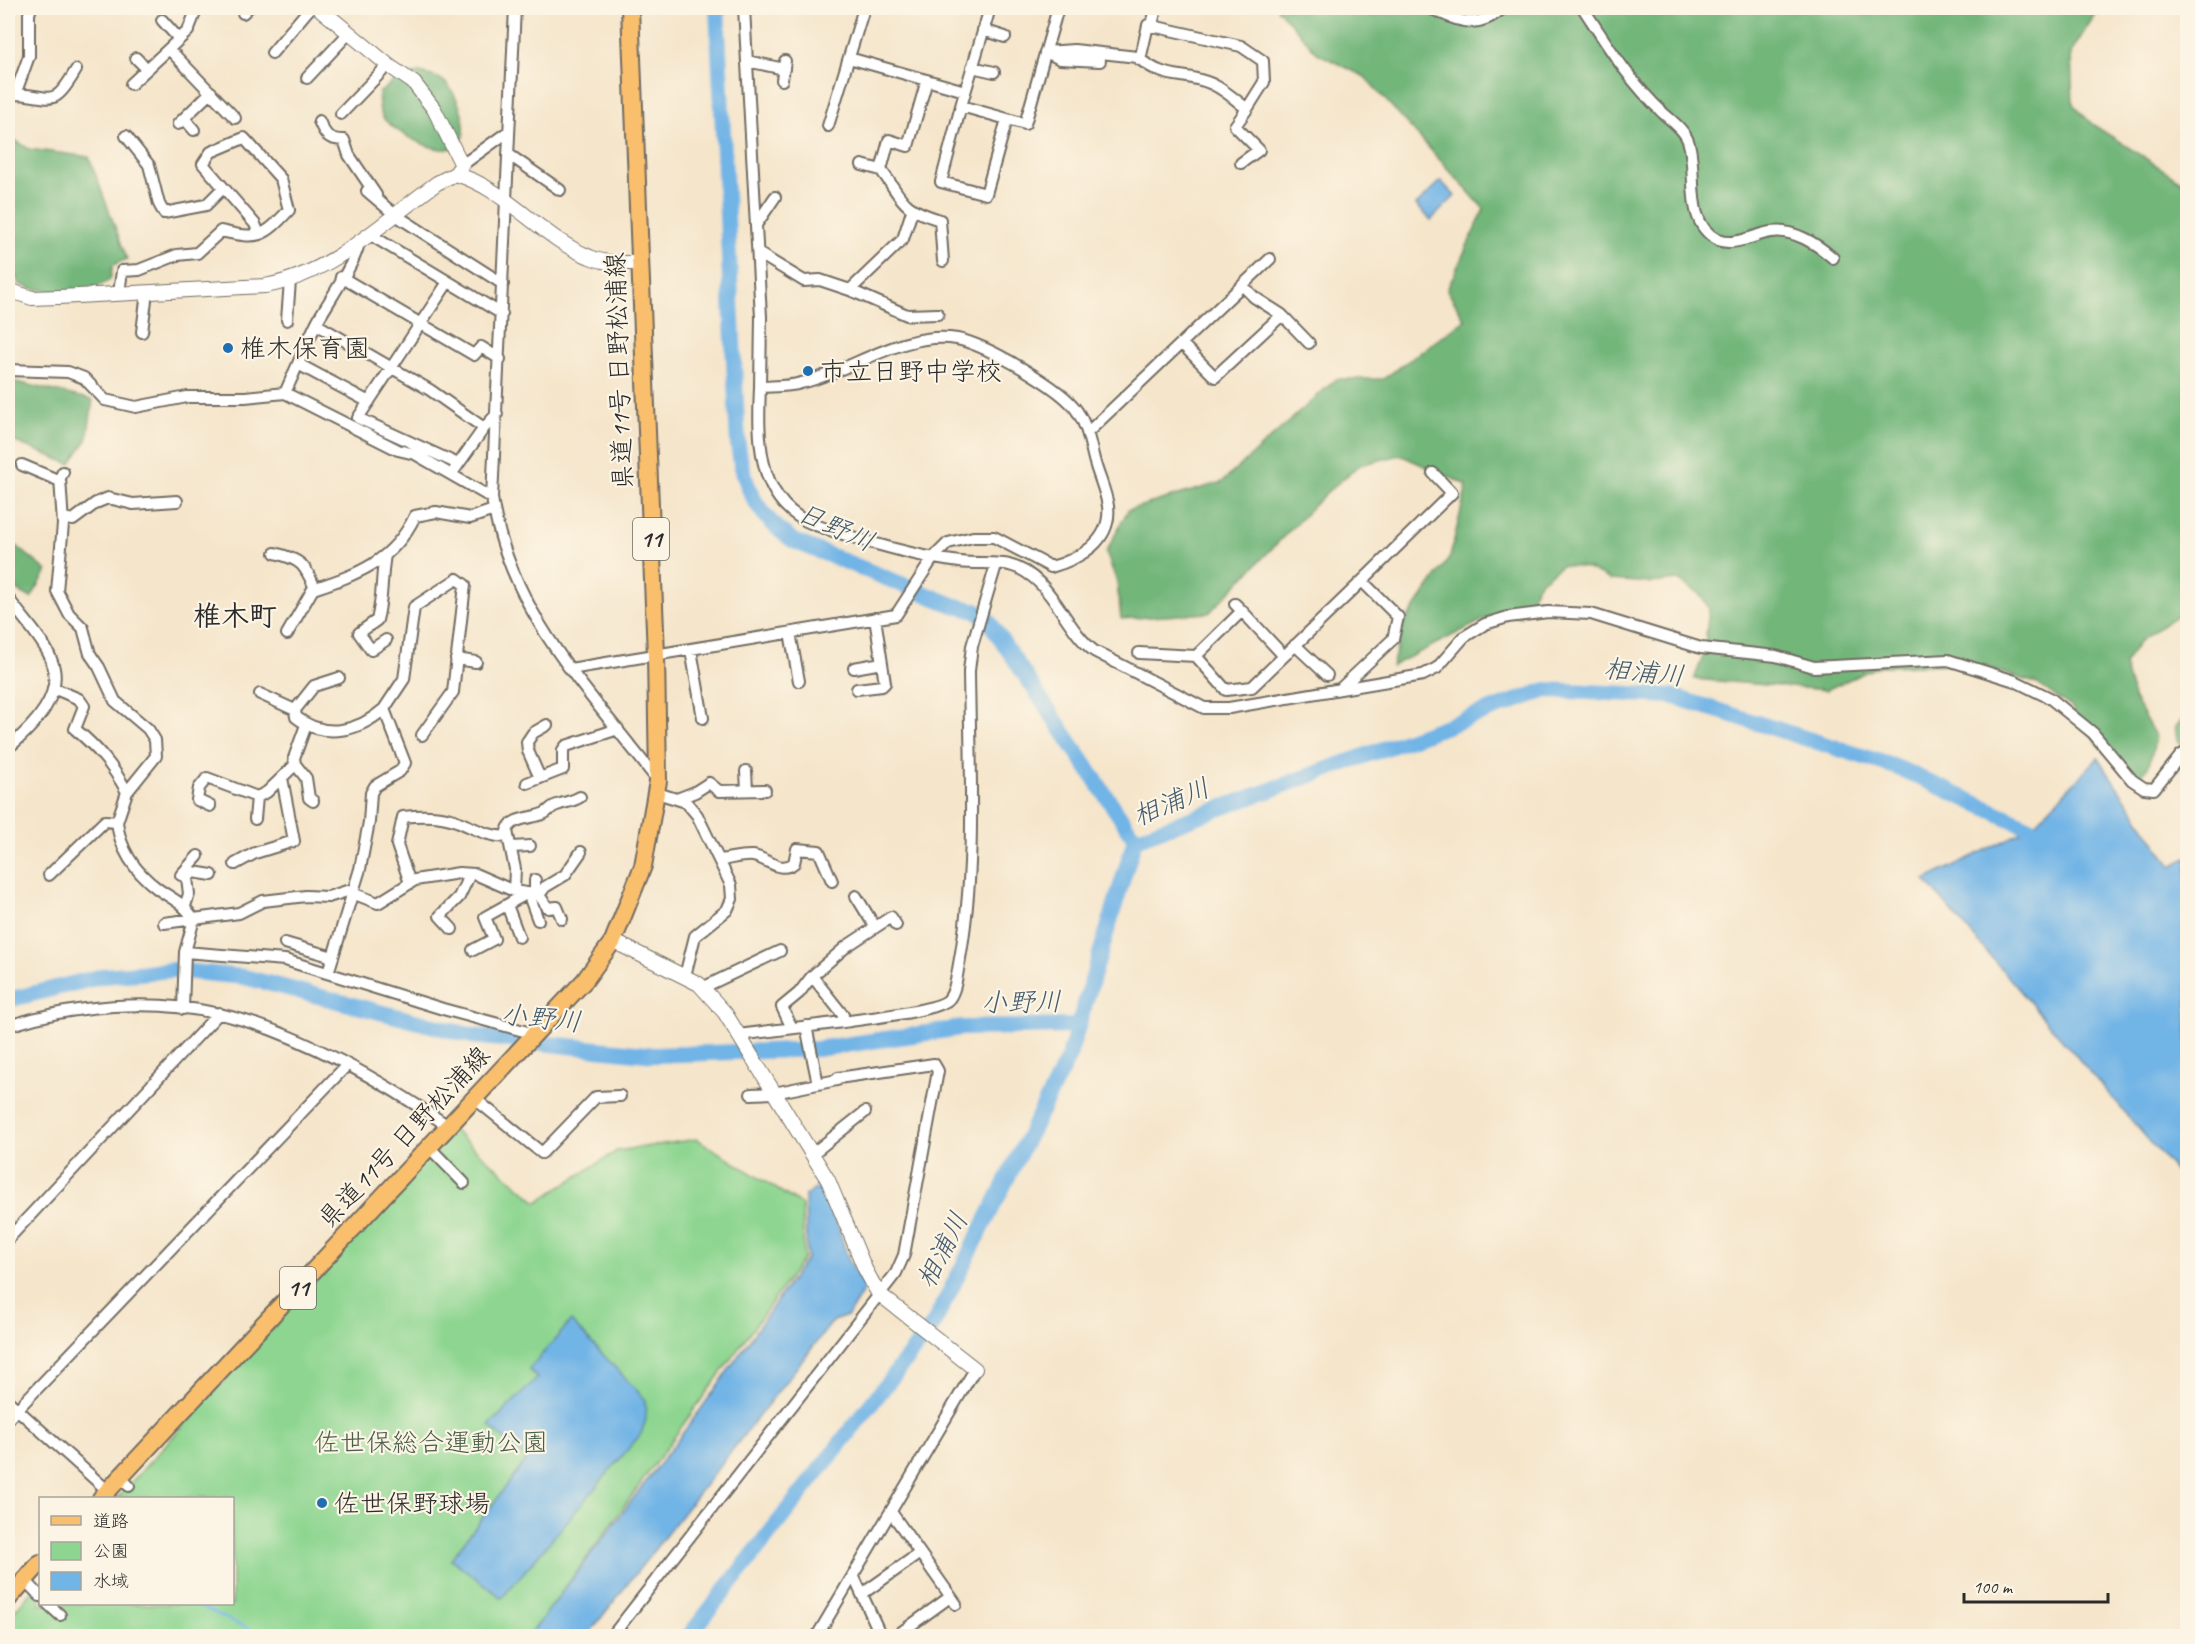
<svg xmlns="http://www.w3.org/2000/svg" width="2195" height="1644" viewBox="0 0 2195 1644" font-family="Caveat,'Klee One',sans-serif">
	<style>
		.green { fill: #8dd590; stroke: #5c805e; stroke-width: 1.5 }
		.forest { fill: #72b67a; stroke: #4e7052; stroke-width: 1.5 }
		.water { fill: #71b4e6; stroke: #4e7088; stroke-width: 1.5 }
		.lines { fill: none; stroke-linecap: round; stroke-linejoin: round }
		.stream { stroke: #71b4e6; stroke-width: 3 }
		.river { stroke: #71b4e6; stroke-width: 16 }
		.minor-casing { stroke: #726c63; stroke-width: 14 }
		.tertiary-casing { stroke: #726c63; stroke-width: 16 }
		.primary-casing { stroke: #726c63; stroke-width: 20 }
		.minor { stroke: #fff; stroke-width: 10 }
		.tertiary { stroke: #fff; stroke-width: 14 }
		.primary { stroke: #f9bf6d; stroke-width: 16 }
		.poi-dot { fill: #1f6fb2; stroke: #fcf5e5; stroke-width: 2 }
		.labels { text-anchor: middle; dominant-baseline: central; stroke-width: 4.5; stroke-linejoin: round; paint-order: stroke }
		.shield { fill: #fcf5e5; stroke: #6a6863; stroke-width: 1.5 }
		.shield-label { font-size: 24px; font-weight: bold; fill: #2b2b2b }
		.poi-label { font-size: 26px; fill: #2b2b2b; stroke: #fcf5e5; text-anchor: start }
		.street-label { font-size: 26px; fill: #2b2b2b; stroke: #fcf5e5 }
		.park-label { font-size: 26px; fill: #485e49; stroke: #fcf5e5 }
		.water-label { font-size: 27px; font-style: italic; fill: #445b6c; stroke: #fcf5e5 }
		.quarter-label { font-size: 28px; font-weight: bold; fill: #2b2b2b; stroke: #fcf5e5 }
	</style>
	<rect width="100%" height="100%" fill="#fcf5e5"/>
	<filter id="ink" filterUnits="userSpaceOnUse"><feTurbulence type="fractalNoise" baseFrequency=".0167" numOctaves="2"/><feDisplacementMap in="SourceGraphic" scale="12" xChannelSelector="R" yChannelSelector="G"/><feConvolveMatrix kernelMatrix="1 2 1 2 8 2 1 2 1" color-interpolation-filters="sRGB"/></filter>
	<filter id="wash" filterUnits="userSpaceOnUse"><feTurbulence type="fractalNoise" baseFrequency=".008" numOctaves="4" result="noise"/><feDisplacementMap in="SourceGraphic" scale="24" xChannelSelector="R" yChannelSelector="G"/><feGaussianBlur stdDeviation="1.35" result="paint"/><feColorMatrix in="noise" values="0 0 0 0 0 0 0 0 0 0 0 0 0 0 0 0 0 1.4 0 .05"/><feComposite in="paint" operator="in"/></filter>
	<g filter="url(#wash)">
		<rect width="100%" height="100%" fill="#f5e5ca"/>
		<path class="green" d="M453 1130 537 1202 617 1151 697 1139 802 1205 804 1258 530 1636H8V1618L40 1582V1604H232V1498H117Z"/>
		<path class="forest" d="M1277 8H2099L2071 53 2073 104 2092 124 2187 185V608L2140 641 2124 664 2133 697 2156 737 2149 765 2139 779 2128 775 2099 745 2071 707 2036 683 1973 664 1879 666 1826 690 1694 679 1704 654 1709 608 1699 594 1678 580 1651 583 1610 580 1587 568 1562 565 1540 582 1520 617 1501 611 1392 666 1404 623 1450 557 1467 485 1400 455 1360 465 1326 493 1209 613 1121 619 1117 582 1106 552 1128 510 1222 482 1336 379H1383L1465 320 1447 290 1484 209 1365 77 1317 53Z
			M420 73C427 75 436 76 442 80 456 89 474 132 458 145 441 159 396 133 384 119 379 112 378 101 379 93L401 76Z
			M8 136 29 149 89 157 127 259 113 265 110 280 82 295 33 289 19 284 8 261Z
			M8 380 93 400 87 440 70 464 8 439Z
			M8 539 47 571 31 598 8 585Z
			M2187 712V756L2177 738 2175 728Z"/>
		<path class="water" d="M1441 181 1455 196 1431 220 1416 205Z
			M2098 758 2171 866 2187 858V1185L1925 880 2030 828Z
			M825 1184 848 1259 865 1288 848 1316 833 1321 587 1636H529L701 1409 807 1258 805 1195Z
			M571 1321 645 1399 646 1419 641 1434 502 1598 451 1559 527 1459 489 1426 537 1378 529 1369Z"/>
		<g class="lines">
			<path class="stream" d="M195 1604 264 1636"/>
			<path class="river" d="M717 8 738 445C743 487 758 517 794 541L953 605 976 611 988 620 1135 839
				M8 1000 103 976 173 970 244 977 473 1036 655 1055 817 1049 961 1028 1078 1026
				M689 1636 933 1325 1069 1056 1135 839 1546 690 1672 696 1896 767 2030 828"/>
		</g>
	</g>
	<g filter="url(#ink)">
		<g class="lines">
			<g class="minor-casing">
				<path id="minor" d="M515 8 492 498C510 614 590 692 658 781
					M990 8 961 106 1025 124 1058 8H1056
					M1430 8C1458 21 1477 31 1503 8
					M1583 8C1608 46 1629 81 1663 113 1672 121 1686 131 1689 144 1698 174 1683 222 1718 240 1734 247 1756 234 1771 232 1793 228 1818 245 1833 258
					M243 13 248 8
					M162 20 179 39
					M1152 25 1156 8
					M983 30 1005 37
					M169 49 235 118
					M1045 52 1074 50 1137 57C1167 82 1182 71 1212 84 1225 90 1236 100 1247 109L1264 82 1263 61 1241 46 1148 25 1140 60
					M1046 52 1060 59 1100 61
					M272 53 310 8
					M136 58 147 69
					M849 58 965 91
					M747 61 784 69
					M972 67 994 72
					M307 78 349 33
					M782 80 785 61
					M131 84 188 31 197 8
					M8 94 17 89 29 56V14L31 8
					M9 94C52 93 51 113 76 70
					M961 106 941 182 986 194 1007 119
					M341 114 388 65
					M184 118 194 130
					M319 121C325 135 328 140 344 140L349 155 376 195
					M178 124 211 92
					M828 126 864 8
					M126 136 149 165 159 204 164 213 206 205 223 188
					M508 154 560 190
					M1241 163 1259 150 1235 126 1247 109
					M462 165 509 131
					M862 165 881 170 889 140 908 146 927 80
					M881 170C905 202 899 207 940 220L943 261
					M367 191 394 214 503 284
					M756 225 775 197
					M369 234 502 314
					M758 253 804 281 820 280 850 290 903 239 912 211
					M341 277 474 355 481 347 500 359
					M448 282 358 418 458 464
					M1243 286 1254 297 1282 315
					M850 290 907 315 938 314
					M119 293 122 271 139 270 177 255 197 253 221 231C259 240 264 237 289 210L281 179 244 138 211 152 203 164 255 224 259 234
					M287 320 290 281
					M316 324 430 390 484 428 497 414
					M142 332 147 292
					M1182 344 1215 377 1282 315 1309 343
					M298 364 369 402
					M8 370 68 372 84 378 105 400 136 407 187 397H245L285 393 398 450 415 454 492 498
					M760 387C758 434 756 496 806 521 823 529 844 534 862 540 894 549 926 558 960 562 973 564 999 562 1009 565 1051 575 1063 627 1094 651L1204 708H1229L1423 675 1437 668 1464 637 1485 624 1508 617 1548 612 1591 614 1701 648 1776 656 1814 667 1948 660 2015 681 2050 698 2093 733 2132 780 2144 788 2154 789 2181 755 2188 752
					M285 393C296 369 306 344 318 320 329 301 357 260 359 242
					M1088 432 1270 259
					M22 465 60 481
					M455 469 484 428
					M63 472 60 478 63 524 57 591 69 614 83 628 90 654 99 667 115 701 148 729 155 740 156 756 127 792 117 822
					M63 518 73 520 96 503 108 498 133 504 177 501
					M275 553C302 560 304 564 315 588
					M385 555C381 577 383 598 377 620L359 633 371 650 386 640
					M8 598C20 615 44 640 51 659 66 694 33 727 8 748
					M1242 611 1284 656
					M790 633 799 681
					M287 634 313 589C358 574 393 562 415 516L436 512 470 518 494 510
					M1295 645 1327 675
					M691 650 703 718
					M1139 653 1196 656 1226 690 1252 687 1362 581
					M1196 656 1242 611 1235 604
					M456 659 476 662
					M854 668 882 663
					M570 669 896 615 933 558 948 543 973 537H994L1051 567C1080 559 1112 541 1108 506 1106 492 1099 477 1095 463 1090 445 1088 427 1077 411 1062 388 985 344 957 339 904 330 852 371 801 383 788 387 774 386 760 387L761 317 744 8
					M1342 687 1393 639 1398 617 1362 581 1452 493 1433 473
					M53 688 79 699 84 706 75 729C98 748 113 766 127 792
					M857 689 882 686 885 683 875 618
					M260 694 295 710 296 717C325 740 359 731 384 709
					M295 710 314 686 339 678
					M306 725 294 758 295 764 306 778 309 798 313 801
					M746 771 747 790
					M540 778 528 751 527 742 533 733 547 725
					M527 783 563 769V750L566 746 618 729
					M657 793 686 802 697 815 731 885 732 899 727 910 695 936 685 976
					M677 799 695 792 709 783 719 791 765 790
					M210 806 197 800 199 788 207 778 257 797 267 792 295 765
					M255 819 257 797
					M511 847 530 846
					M719 860C729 859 743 855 753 856 767 858 780 874 794 863L797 849 819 851 832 881
					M235 864 255 853 294 841 282 778
					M49 875 105 821 117 822C120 850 135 872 158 889 175 901 181 901 194 919L185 952 183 1009
					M181 875 198 856
					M410 883 397 845 403 817C421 815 442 814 459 822 476 829 489 837 508 837
					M514 891 515 869 507 831C512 816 533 819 545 813 549 811 552 806 557 805 565 802 572 802 580 797
					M535 894V880
					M539 895 548 908 557 907 562 919
					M856 896 875 927
					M507 905 519 937
					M185 906 189 894 187 878 193 872 212 875
					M164 923 239 913 263 901 306 896 328 897 347 891 378 903 415 880 459 873 475 874 514 891 539 895 545 887 565 875 581 852
					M452 929 440 916 459 897 470 874
					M285 943 333 957
					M473 950 494 939 485 917 528 893 538 920
					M185 952 285 960 443 1009 535 1034
					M328 973 360 869 369 822 371 793 375 786 400 771 405 763 384 709 404 679 414 607 457 579 465 585 453 692 422 735
					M702 988 780 951
					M843 1022C861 1019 940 1011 949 999 956 990 957 974 959 964 977 868 970 768 969 671L972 646 996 565
					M8 1026C73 1005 152 998 220 1014 298 1032 382 1081 448 1126
					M806 1026 818 1084
					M792 1028 782 1007 799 993 812 976
					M738 1035 843 1022V1015L812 976 847 946 891 917 896 925
					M474 1098 542 1153 596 1097 620 1096
					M429 1147 464 1183
					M812 1154 865 1112
					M8 1239 219 1013
					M8 1401 108 1491
					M8 1419 347 1065
					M120 1477 129 1486
					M891 1512 956 1604
					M853 1575 881 1636
					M25 1580 40 1596
					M862 1594 920 1553
					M48 1604 60 1615
					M612 1636 896 1273 904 1255 938 1071 934 1064 838 1078 837 1080 774 1093 751 1094
					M817 1636 975 1369
					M896 1636 950 1597"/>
			</g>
			<g class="tertiary-casing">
				<path id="tertiary" d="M455 174C506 188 541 238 590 257 606 264 623 263 641 263
					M8 290 32 298 59 297 265 286C332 274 383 222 437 183L455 174 462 165 434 109 414 83 388 65 319 8
					M613 941 699 984 725 1013 828 1180 865 1269 878 1293 975 1369"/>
			</g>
			<g class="primary-casing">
				<path id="primary" d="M101 1498 585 980 613 941 643 866 658 781 656 655 630 8
					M8 1599 40 1563"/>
			</g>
			<use href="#minor" class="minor"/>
			<use href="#tertiary" class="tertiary"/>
			<use href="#primary" class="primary"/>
		</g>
	</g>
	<g class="poi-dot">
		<circle cx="228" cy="348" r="6"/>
		<circle cx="808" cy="371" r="6"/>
		<circle cx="322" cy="1503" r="6"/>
	</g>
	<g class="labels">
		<g class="shield">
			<rect x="633" y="518" width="36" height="42" rx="4.5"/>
			<rect x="280" y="1267" width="36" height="42" rx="4.5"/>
		</g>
		<g class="shield-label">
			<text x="651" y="539">11</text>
			<text x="298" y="1288">11</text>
		</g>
		<g class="poi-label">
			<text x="240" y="348">椎木保育園</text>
			<text x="820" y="371">市立日野中学校</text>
			<text x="334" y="1503">佐世保野球場</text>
		</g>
		<g class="street-label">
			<text transform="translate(619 371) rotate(-92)">県道11号 日野松浦線</text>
			<text transform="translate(404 1137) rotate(-47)">県道11号 日野松浦線</text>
		</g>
		<g class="park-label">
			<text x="431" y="1442">佐世保総合運動公園</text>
		</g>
		<g class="water-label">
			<text transform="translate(836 527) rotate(24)">日野川</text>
			<text transform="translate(1644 672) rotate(6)">相浦川</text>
			<text transform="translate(1171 802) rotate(-23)">相浦川</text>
			<text transform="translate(1021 1002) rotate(-1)">小野川</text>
			<text transform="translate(541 1018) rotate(6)">小野川</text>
			<text transform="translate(942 1250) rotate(-63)">相浦川</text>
		</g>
		<g class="quarter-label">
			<text x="235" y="615">椎木町</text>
		</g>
	</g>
	<rect width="2195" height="1644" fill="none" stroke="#fcf5e5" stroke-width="30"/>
	<rect x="39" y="1497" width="195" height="108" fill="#fcf5e5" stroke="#a8a49b" stroke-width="1.5"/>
	<rect x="51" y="1516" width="30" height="9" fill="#f9bf6d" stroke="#a8a49b" stroke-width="1.5"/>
	<text x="93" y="1527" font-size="18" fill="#2b2b2b">道路</text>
	<rect x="51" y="1542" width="30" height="18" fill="#8dd590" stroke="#a8a49b" stroke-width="1.5"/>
	<text x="93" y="1557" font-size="18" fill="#2b2b2b">公園</text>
	<rect x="51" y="1572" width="30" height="18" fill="#71b4e6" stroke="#a8a49b" stroke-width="1.5"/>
	<text x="93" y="1587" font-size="18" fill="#2b2b2b">水域</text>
	<path d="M1964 1593v9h144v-9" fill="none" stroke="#2b2b2b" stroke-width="3"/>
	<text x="1973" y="1593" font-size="18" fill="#2b2b2b" stroke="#fcf5e5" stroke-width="4.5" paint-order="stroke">100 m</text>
</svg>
